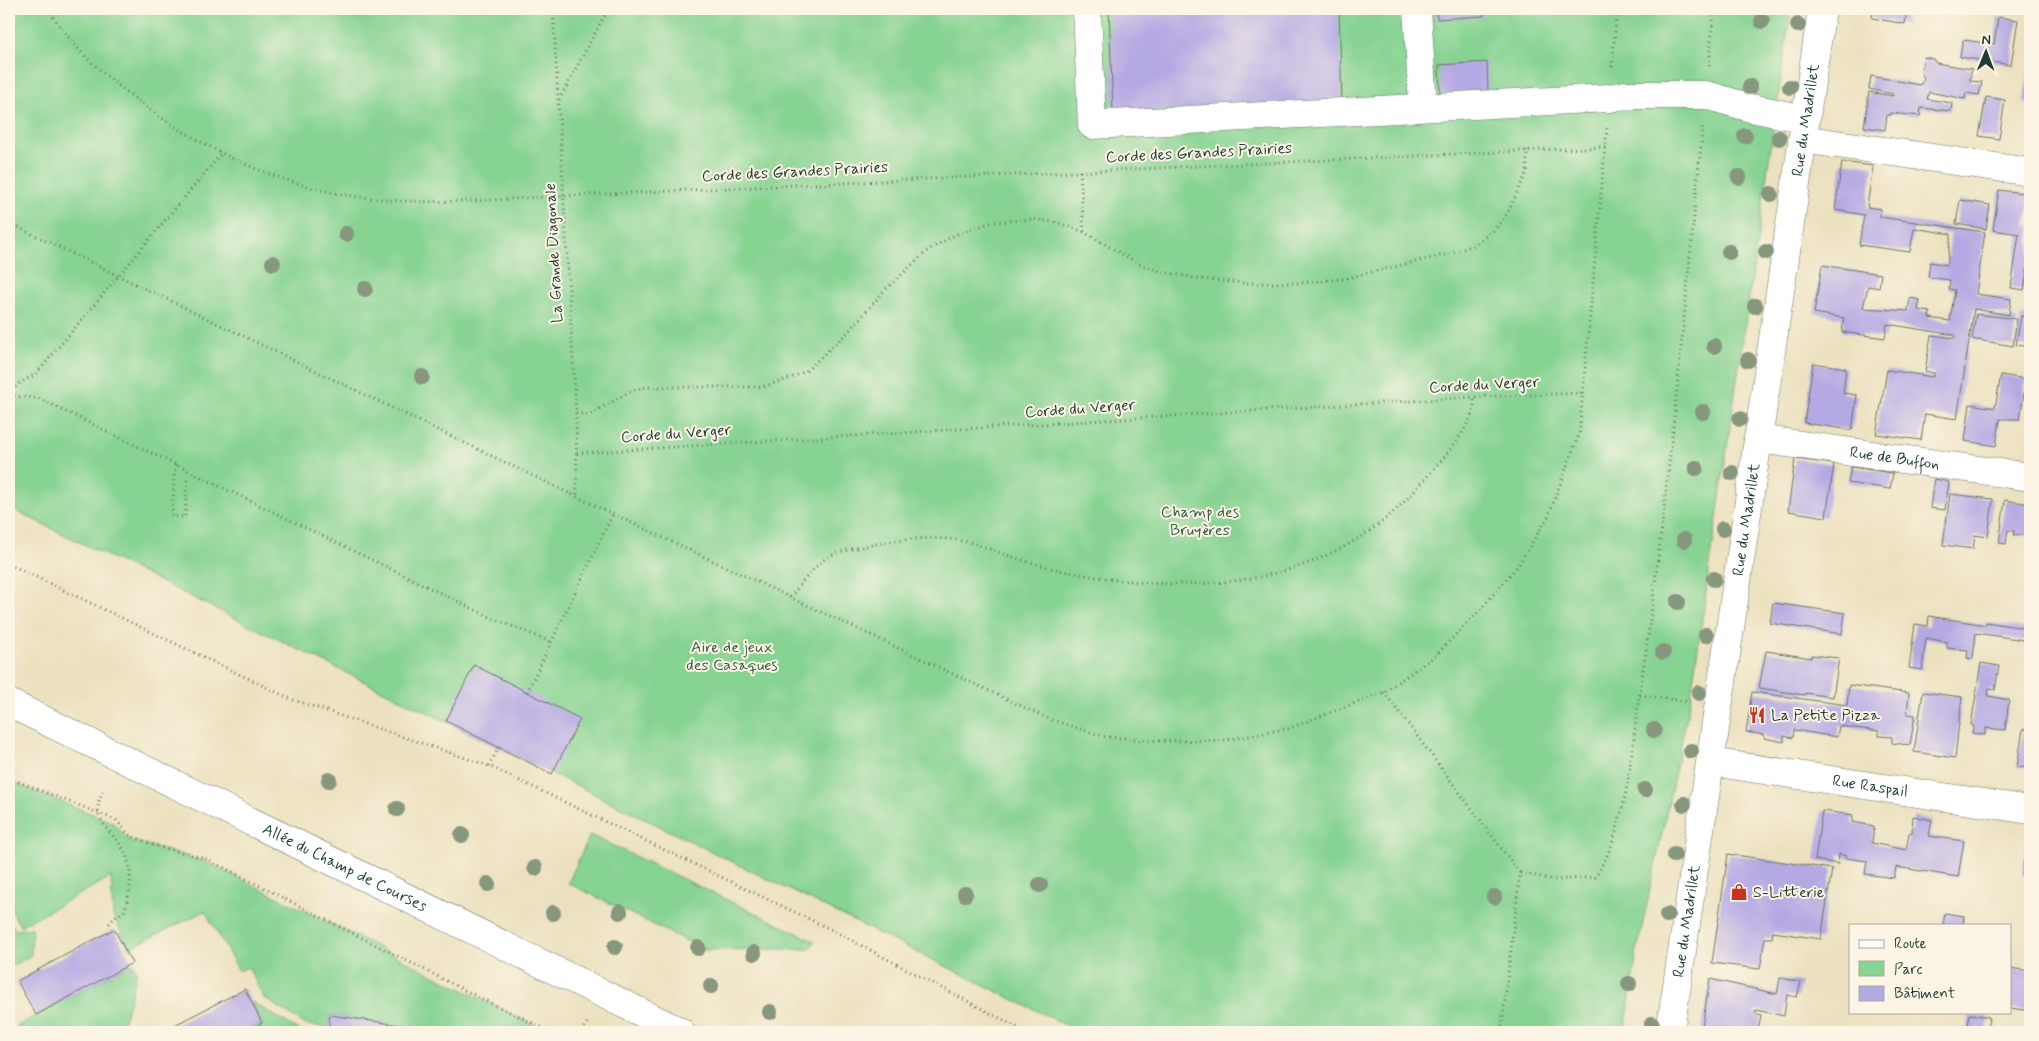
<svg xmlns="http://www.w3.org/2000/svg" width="2039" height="1041" viewBox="0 0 2039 1041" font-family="Mynerve,sans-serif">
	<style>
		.green { fill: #86d392; stroke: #528863 }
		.building { fill: #b5a9e3 }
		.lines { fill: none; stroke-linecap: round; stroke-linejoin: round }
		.minor-casing { stroke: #677665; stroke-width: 29 }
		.path { stroke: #677665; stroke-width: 3; stroke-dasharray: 1 4; stroke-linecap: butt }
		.minor { stroke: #fff; stroke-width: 28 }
		.tree { fill: #87977d }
		.labels { text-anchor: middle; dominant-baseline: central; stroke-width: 4; stroke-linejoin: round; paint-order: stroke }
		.street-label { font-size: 16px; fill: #1f3d34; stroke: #fcf5e5 }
		.park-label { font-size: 16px; fill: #345b47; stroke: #fcf5e5 }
		.poi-label { font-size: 16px; fill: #1f3d34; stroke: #fcf5e5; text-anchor: start }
	</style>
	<rect width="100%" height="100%" fill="#fcf5e5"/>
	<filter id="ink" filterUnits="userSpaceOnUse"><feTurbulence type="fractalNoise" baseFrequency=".02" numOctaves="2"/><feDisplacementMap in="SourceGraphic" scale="10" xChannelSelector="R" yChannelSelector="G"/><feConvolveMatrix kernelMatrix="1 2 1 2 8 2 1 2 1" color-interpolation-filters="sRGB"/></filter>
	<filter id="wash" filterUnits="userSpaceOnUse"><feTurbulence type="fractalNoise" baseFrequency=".0096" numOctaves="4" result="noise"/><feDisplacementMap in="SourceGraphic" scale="20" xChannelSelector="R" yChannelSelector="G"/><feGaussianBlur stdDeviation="1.12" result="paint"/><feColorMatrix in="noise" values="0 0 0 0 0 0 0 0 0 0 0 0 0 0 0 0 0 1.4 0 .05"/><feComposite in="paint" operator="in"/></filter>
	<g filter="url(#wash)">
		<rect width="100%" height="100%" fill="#ece1bf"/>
		<path class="green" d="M9 9H1791L1690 702 1637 950 1625 1032H1080L14 510 9 509Z
			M9 781 112 822 129 840 207 862 548 1032H448L330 1015 328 1028 304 1024 264 998 248 967 239 971 205 911 129 948 113 915 111 877 20 926 9 906Z
			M590 835 814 941 810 949 705 950 568 883Z
			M9 920 15 930 32 928 31 955 9 968Z
			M132 963 137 972 125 1018 116 1032H23L17 1026Z
			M252 1002 302 1032H304H243L262 1023Z"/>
		<g id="blocks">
			<path class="building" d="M1109 9H1339L1342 102 1113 112Z
				M1436 9H1484V16L1437 19Z
				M1873 9H1907L1905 24 1872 18Z
				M1998 17 2018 20 2011 65 1960 57 1963 40 1994 44Z
				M1924 57 1933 59 1936 63 1972 69 1970 81 1982 82 1979 95 1966 93 1965 99 1929 92 1927 99 1952 103 1951 111 1921 108 1920 116 1891 113V115H1887L1885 130 1864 127 1869 92 1893 96V94L1869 89 1871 76 1920 85 1924 79 1921 71Z
				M1487 62 1488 92 1440 94 1439 65Z
				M2029 68H2030V104L2024 102Z
				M1986 97 2005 100 1999 139 1979 136Z
				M1842 162 1873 166 1867 207 1881 209 1880 217 1985 232 1976 294 2011 299 2009 315 1974 309 1957 419 1925 414 1921 440 1876 434 1887 370 1933 377 1934 373 1925 371 1931 335 1955 338V335L1887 324 1885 338 1842 332 1844 318 1814 313 1822 265 1881 274 1879 288 1868 286 1863 308 1908 311 1910 298 1920 300 1918 310 1930 312 1929 318 1950 321 1955 290 1949 289 1950 280 1928 277 1930 262 1947 265 1951 234 1914 228 1910 252 1859 245 1864 215 1835 210Z
				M1999 190 2030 194 2026 225 2030 226V252L2024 290 2011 288 2019 234 1993 230Z
				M1960 200 1990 205 1986 229 1956 224Z
				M1976 314 2017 319 2013 346 1972 339Z
				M2021 316 2030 317V347L2016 345Z
				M1813 363 1846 368 1843 393 1857 395 1852 430 1804 423Z
				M2001 375 2026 379 2020 419H2000L1996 446 1965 441 1970 404 1995 408Z
				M1795 459 1834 464 1826 517 1788 511Z
				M1851 467 1893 473 1890 489 1848 483Z
				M1934 479 1949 482 1945 510 1930 508Z
				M1950 494 1993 499 1988 537 1975 535 1973 549 1943 545Z
				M2005 500 2030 504V534L2013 535 2014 531 2008 530 2006 544 1999 543Z
				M1773 603 1845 613 1842 634 1770 623Z
				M1929 616 1986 625V622L2030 629V641L1976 633 1973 659 1967 658 1968 650 1947 648V642L1926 638 1922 670 1909 668 1915 624 1928 626Z
				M1766 651 1811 658V655L1839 658 1833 697 1805 693V695L1759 688Z
				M1981 663 1999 666 1995 690 1989 689 1988 696 2009 700 2005 730 1986 728 1985 735 1972 733 1974 726 1971 725Z
				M474 665 580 719 552 774 446 721Z
				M1849 685 1909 693 1907 714 1915 715 1910 745 1892 743V737L1879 736V731L1839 726 1837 737 1794 730 1793 738 1784 736V742L1764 738V735L1746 732 1752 692 1847 705Z
				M1923 692 1962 697 1955 758 1914 752Z
				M2023 729 2030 730V776H2027L2029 768 2017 767Z
				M1822 811 1853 815 1852 822 1874 826 1872 843 1906 850 1909 833 1912 832 1913 816 1932 820 1929 836 1964 841 1958 877 1896 867 1894 878 1865 874 1867 861 1846 858V856L1839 854 1838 864 1815 860Z
				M2027 842H2030V877L2022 875Z
				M1728 854 1832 869 1821 939 1773 932 1772 938H1765L1760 969 1712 963Z
				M1945 913 1964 916 1963 925H1943Z
				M114 929 132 963 36 1015 17 981Z
				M2010 968 2030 971V1011L2010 1008Z
				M1780 978 1801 982 1797 997 1787 995 1784 1016 1756 1010 1755 1013 1761 1015 1758 1032H1701L1710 979 1777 994Z
				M245 989 262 1023 243 1032H161Z
				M1970 1014 1989 1017 1987 1032 1967 1030Z
				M330 1015 441 1031V1032H328Z"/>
		</g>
	</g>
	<g filter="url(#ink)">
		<use href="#blocks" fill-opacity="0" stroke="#677665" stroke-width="1"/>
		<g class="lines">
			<g class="minor-casing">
				<g id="minor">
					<path d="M1087 9 1092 125 1609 98 1625 95H1706L1751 108 1805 119"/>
					<path d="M1417 9 1423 106"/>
					<path d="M1802 139 2030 172"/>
					<path id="s1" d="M1758 439 2030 477"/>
					<path id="s2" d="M9 703 681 1032"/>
					<path id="s3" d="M1711 762 2030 810"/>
					<path id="s4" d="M1670 1032 1822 9"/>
				</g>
			</g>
			<path class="path" d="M47 9C60 26 74 46 90 61 169 133 270 190 378 199 439 205 502 199 563 196L1605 147
				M553 9 576 413 577 497
				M1709 66 1714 9
				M1612 67 1617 9
				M559 100 608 9
				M1080 171 1084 232
				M9 223 577 497 1049 719 1106 737 1162 741 1227 740 1290 728 1384 692 1435 656 1481 609 1519 564 1548 517 1579 434 1607 128
				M9 395 18 384 36 374 221 154
				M9 396 38 398 492 618 553 643
				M576 413 589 415 633 390 645 387H762L791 378 806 371 847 333 884 291 928 250 957 234 993 222 1032 219 1059 223 1084 232 1141 265 1164 272 1200 279 1244 283H1301L1342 279 1453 253 1476 244 1495 229 1507 214 1527 172V150
				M577 453 1474 397 1585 393
				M175 465 172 516 185 517 187 480
				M9 564 291 699 489 766 830 929 1026 1032
				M790 597C801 585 812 568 825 559 838 550 855 549 870 545 902 539 936 535 968 542 981 545 994 551 1006 555 1029 562 1055 570 1079 574 1206 597 1337 586 1424 480 1441 460 1477 424 1474 397
				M527 692 613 514
				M1384 692 1520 873 1501 1032
				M1640 695 1690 702
				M489 766 499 747
				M9 778 116 820 129 835 156 846 207 859 480 998 552 1032
				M103 791C86 824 118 830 127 858 133 876 130 894 124 912L116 916 108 925
				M1520 873 1556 880 1595 877C1628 828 1631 750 1640 692 1668 504 1684 314 1703 125
				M581 1032 589 1020"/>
			<use href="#minor" class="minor"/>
		</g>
		<g class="tree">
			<circle cx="1762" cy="21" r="8"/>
			<circle cx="1798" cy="25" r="8"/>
			<circle cx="1750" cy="87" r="8"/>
			<circle cx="1790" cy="87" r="8"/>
			<circle cx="1745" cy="136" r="8"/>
			<circle cx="1779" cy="138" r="8"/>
			<circle cx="1739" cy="177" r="8"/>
			<circle cx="1771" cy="194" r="8"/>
			<circle cx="346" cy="234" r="8"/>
			<circle cx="1729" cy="252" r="8"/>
			<circle cx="1766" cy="252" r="8"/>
			<circle cx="273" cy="263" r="8"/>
			<circle cx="365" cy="289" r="8"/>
			<circle cx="1755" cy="306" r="8"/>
			<circle cx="1714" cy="346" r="8"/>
			<circle cx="1748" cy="360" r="8"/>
			<circle cx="422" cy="377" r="8"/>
			<circle cx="1703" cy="412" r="8"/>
			<circle cx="1740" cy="419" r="8"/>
			<circle cx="1696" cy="468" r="8"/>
			<circle cx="1732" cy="473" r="8"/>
			<circle cx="1723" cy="529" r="8"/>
			<circle cx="1684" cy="540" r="8"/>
			<circle cx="1714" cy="579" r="8"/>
			<circle cx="1678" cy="602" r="8"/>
			<circle cx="1706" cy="635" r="8"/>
			<circle cx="1663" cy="652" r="8"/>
			<circle cx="1699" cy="693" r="8"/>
			<circle cx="1654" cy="730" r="8"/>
			<circle cx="1691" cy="751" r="8"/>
			<circle cx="329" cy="780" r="8"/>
			<circle cx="1645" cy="790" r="8"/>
			<circle cx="1684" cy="804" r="8"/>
			<circle cx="397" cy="809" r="8"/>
			<circle cx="462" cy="835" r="8"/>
			<circle cx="1674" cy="855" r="8"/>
			<circle cx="535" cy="868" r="8"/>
			<circle cx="488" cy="884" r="8"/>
			<circle cx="1040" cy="885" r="8"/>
			<circle cx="965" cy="894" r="8"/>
			<circle cx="1494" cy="897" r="8"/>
			<circle cx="620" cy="912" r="8"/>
			<circle cx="553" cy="913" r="8"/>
			<circle cx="1667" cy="915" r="8"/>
			<circle cx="615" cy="947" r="8"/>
			<circle cx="698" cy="948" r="8"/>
			<circle cx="754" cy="953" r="8"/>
			<circle cx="1629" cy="984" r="8"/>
			<circle cx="711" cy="986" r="8"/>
			<circle cx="770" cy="1012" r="8"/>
			<circle cx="1652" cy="1024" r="8"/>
		</g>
	</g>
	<defs>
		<g id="restaurant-bare" transform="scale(1.35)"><path d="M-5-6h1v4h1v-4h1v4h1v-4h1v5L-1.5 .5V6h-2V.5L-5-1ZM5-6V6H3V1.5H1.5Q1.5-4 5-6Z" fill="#c8321e" stroke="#fcf5e5" stroke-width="2.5" paint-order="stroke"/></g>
		<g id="shop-bare" transform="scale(1.35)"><path d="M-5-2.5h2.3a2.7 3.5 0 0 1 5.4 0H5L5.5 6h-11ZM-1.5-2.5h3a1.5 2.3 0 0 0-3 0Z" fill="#c8321e" stroke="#fcf5e5" stroke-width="2.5" paint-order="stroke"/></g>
	</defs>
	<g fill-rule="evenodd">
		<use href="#restaurant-bare" x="1757" y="715"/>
		<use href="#shop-bare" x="1739" y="892"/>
	</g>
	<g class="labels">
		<g class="street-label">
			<text stroke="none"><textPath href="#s4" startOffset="922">Rue du Madrillet</textPath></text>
			<text transform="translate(1199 153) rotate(-3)">Corde des Grandes Prairies</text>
			<text transform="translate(795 172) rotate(-3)">Corde des Grandes Prairies</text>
			<text transform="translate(554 253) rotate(-93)">La Grande Diagonale</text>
			<text transform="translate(1484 385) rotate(-3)">Corde du Verger</text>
			<text transform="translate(1080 409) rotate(-4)">Corde du Verger</text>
			<text transform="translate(676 434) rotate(-4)">Corde du Verger</text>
			<text stroke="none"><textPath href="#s1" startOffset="138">Rue de Buffon</textPath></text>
			<text stroke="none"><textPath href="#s4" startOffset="518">Rue du Madrillet</textPath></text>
			<text stroke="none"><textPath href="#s3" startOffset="161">Rue Raspail</textPath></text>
			<text stroke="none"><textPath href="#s2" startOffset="374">Allée du Champ de Courses</textPath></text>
			<text stroke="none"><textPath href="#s4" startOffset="112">Rue du Madrillet</textPath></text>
		</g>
		<g class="park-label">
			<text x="1200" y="512">Champ des<tspan x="1200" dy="18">Bruyères</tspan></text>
			<text x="732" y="647">Aire de jeux<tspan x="732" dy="18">des Casaques</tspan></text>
		</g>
		<g class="poi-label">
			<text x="1771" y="715">La Petite Pizza</text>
			<text x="1753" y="892">S-Litterie</text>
		</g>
	</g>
	<rect width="2039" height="1041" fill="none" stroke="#fcf5e5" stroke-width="30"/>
	<rect x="1849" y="924" width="162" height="90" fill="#fcf5e5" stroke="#a4ab9e"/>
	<rect x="1859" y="940" width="25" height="8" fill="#ffffff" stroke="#a4ab9e"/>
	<text x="1894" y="948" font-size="15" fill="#1f3d34">Route</text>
	<rect x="1859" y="961" width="25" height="15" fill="#86d392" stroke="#a4ab9e"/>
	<text x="1894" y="974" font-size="15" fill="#1f3d34">Parc</text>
	<rect x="1859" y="986" width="25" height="15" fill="#b5a9e3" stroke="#a4ab9e"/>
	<text x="1894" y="998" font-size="15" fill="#1f3d34">Bâtiment</text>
	<g transform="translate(1986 52) rotate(1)" stroke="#fcf5e5" stroke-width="4" paint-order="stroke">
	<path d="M0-4L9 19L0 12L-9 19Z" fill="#1f3d34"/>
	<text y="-8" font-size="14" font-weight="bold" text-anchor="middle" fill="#1f3d34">N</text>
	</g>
</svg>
